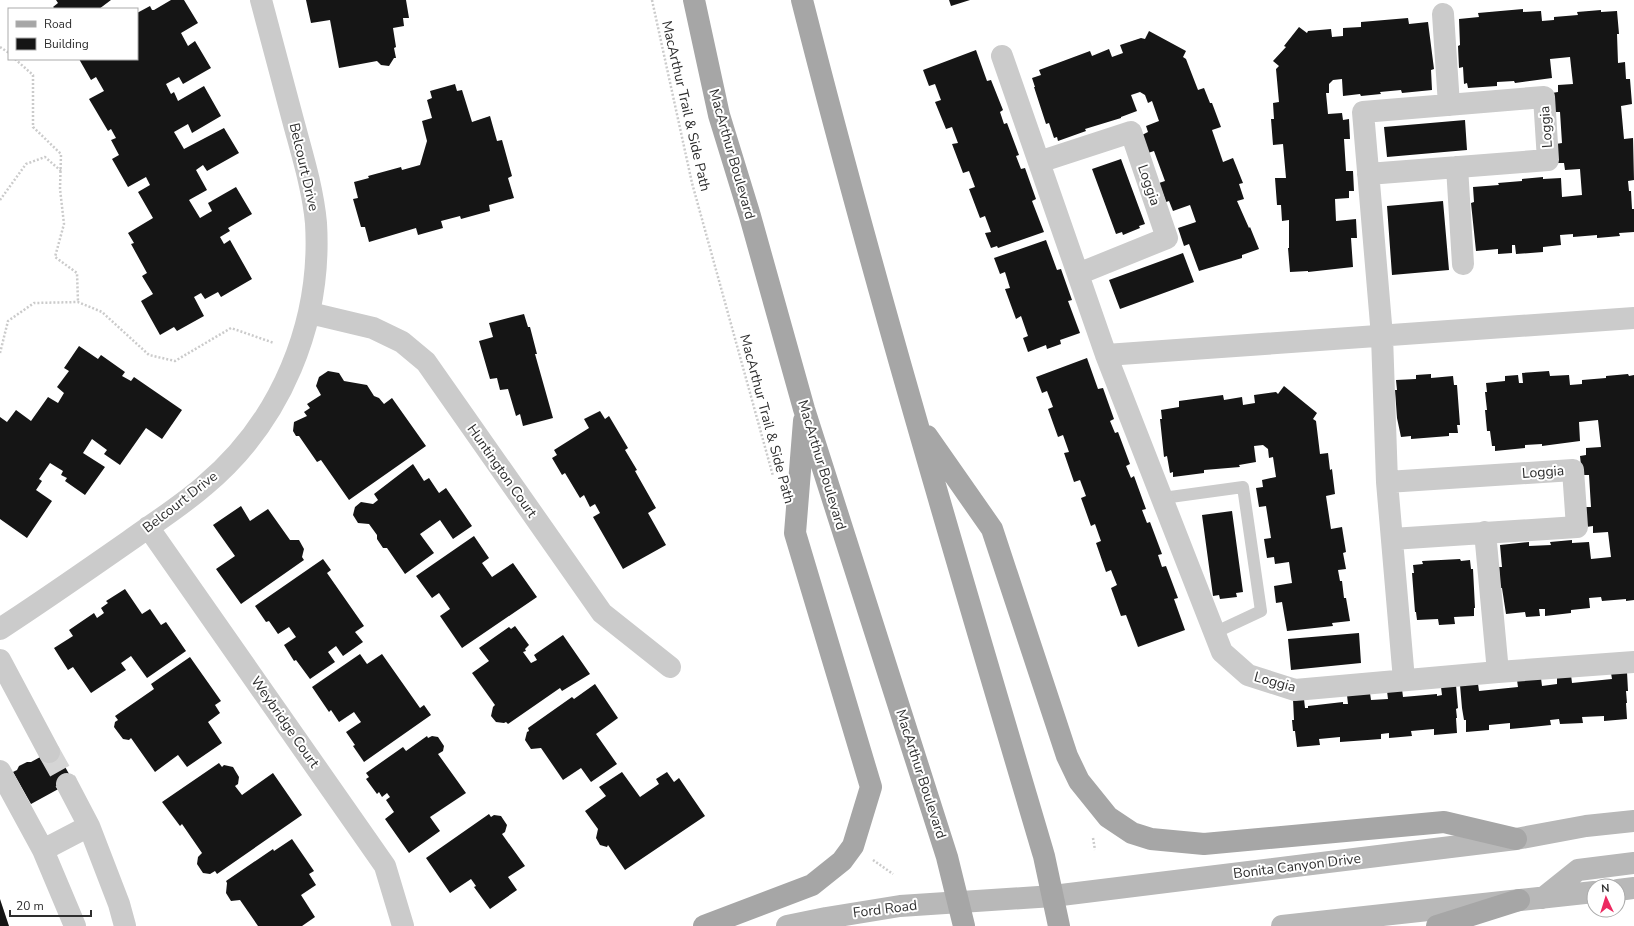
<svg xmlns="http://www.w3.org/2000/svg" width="1634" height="926" viewBox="0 0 1634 926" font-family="'Nunito Sans',sans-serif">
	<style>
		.building { fill: #151515 }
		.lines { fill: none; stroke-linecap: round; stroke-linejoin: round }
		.minor-tunnel { stroke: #d5d5d5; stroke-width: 22; stroke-dasharray: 22 11; stroke-linecap: butt }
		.path { stroke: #cbcbcb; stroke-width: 2.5; stroke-dasharray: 2 2; stroke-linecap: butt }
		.service { stroke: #cbcbcb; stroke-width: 12 }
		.minor { stroke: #cbcbcb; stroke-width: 22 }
		.secondary { stroke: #b8b8b8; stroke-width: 22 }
		.primary { stroke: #a6a6a6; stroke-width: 22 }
		.labels { text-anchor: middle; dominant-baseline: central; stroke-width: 4; stroke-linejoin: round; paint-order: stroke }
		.street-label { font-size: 14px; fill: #2e2e2e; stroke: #fff }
	</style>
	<rect width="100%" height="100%" fill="#fff"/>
	<path class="building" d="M56 0H111L99 9H55L53 7 58 3Z
		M171 0H184L198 23 181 33 188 46 195 41 211 68 183 84 179 77 166 84 171 94 174 92 178 101 204 86 221 116 192 133 188 124 174 132 184 149 224 128 239 153 207 171 203 165 196 170 207 190 189 200 200 218 212 211 208 203 236 187 252 214 228 228 230 231 220 237 224 244 230 240 252 279 221 297 218 292 205 299 201 293 194 297 204 316 177 331 174 327 160 335 141 301 153 294 142 276 147 273 131 244 134 243 128 233 153 218 138 192 150 185 146 177 128 187 112 159 119 155 111 140 116 138 111 129 108 131 89 99 104 91 96 77 91 80 79 59H137V13L150 6 152 10H154Z
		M306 0H406L409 18H403L404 26 393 28 396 47 394 48 396 58H394L389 66 381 65 377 61 339 68 330 20 311 23Z
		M949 0H970L951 6Z
		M1523 9V12L1541 11 1542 21 1554 20V17L1578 15 1577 12 1601 10V12L1617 11 1619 34H1617L1618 63 1625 62 1626 79H1630L1632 104 1621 106 1624 139 1633 138 1634 180 1628 181 1629 191H1631L1632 209H1634V232L1619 233 1620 236 1597 238V235L1573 237V234L1560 235 1561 245 1543 247V252L1516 254 1515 245H1512V253L1498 254V249L1476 251 1471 203 1474 202 1473 187 1499 185 1498 183 1522 181V179L1543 177V179L1561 178 1562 197 1582 195 1580 169 1565 170 1564 163H1558L1556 144 1562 143 1560 112H1554L1552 93 1558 92V85L1573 84 1570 57 1550 59 1552 78 1515 83 1514 81 1497 82V86L1468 88 1467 83 1464 84 1463 67 1459 68 1458 46 1460 45 1459 19 1479 17 1478 13Z
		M1408 18 1409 24 1428 22 1434 69 1431 70 1432 90 1402 93 1401 90 1380 92 1381 94 1361 96 1360 94 1343 96 1342 79 1333 80 1329 84V93H1326L1328 114 1342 113 1343 120 1349 119 1350 139H1344L1346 171H1353L1354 191H1349V198L1335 199 1336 221 1356 219 1357 238H1351L1353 267 1308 272V271L1290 272 1288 248H1289V220L1282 221 1281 205H1277L1275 178H1286L1283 144 1273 145 1271 119H1274L1273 103 1279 102 1276 69 1279 66 1273 61 1286 47 1284 46 1299 27 1307 33 1308 31 1331 29 1332 37 1343 36V28L1361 27V22Z
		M1149 31 1186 51 1183 57 1186 59 1198 90 1204 88 1210 103H1212L1221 127 1212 130 1223 162 1233 158 1243 183 1239 184 1244 199 1237 201 1249 228 1250 227 1259 249 1242 255V258L1199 271 1189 244 1184 246 1178 228 1196 222 1190 205 1173 211 1169 201 1166 202 1159 183 1165 181 1154 151 1148 153 1142 135 1148 132 1146 126 1159 121 1152 101 1148 103 1145 95 1140 92 1131 95 1137 111 1121 117V118L1085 129 1086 131 1058 141 1057 137 1054 138 1049 123 1046 124 1034 87H1035L1032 78 1041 75 1039 70 1090 51 1092 56 1109 49 1112 57 1123 53 1120 45 1141 38 1145 39Z
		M976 50 987 81 991 80 1003 110 1000 112 1004 124 1007 123 1019 155 1016 156 1021 169 1025 168 1036 199 1032 201 1044 232 998 248 997 246 991 248 985 233 991 232 985 216 980 218 969 189 975 187 969 171 963 173 952 144 958 143 952 127 946 129 935 102 941 100 935 84 929 86 923 70Z
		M455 84 457 91 462 90 472 122 490 116 497 141 502 140 512 176 508 178 514 198 489 205 490 211 461 219 460 216 441 221 443 228 418 235 416 228 369 242 365 227H361L353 199 358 198 354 182 369 178 368 176 401 167 402 170 420 165 427 141 422 121 432 118 427 100 432 98 430 91Z
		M1465 120 1467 150 1387 157 1384 127Z
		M1121 159 1145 224 1139 226 1140 228 1123 235 1122 232 1116 234 1092 169Z
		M1443 201 1449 270 1392 275 1387 206Z
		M1046 240 1057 270 1061 269 1072 300 1068 301 1080 333 1060 340 1061 344 1047 349 1046 345 1028 352 1023 338 1028 336 1021 316 1016 319 1005 289 1010 288 1005 272 1000 274 994 258Z
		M1183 253 1194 282 1120 309 1109 280Z
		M524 314 528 327H530L537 354H535L553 418 523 426 520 414 516 416 508 389 500 390 497 378 490 379 479 341 493 337 489 323Z
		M79 346 98 359 101 355 125 372 122 376 131 381 134 377 182 410 162 439 146 428 120 465 104 454 107 450 92 439 83 453 105 467 85 495 65 481 67 478 61 475 63 471 50 463 39 479 42 481 36 490 52 501 27 538 0 519V417L7 422 16 410 31 421 48 397 58 403 64 393 57 387 69 371 64 368Z
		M1087 358 1098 389 1103 388 1114 419 1110 421 1115 433 1118 432 1130 464 1126 466 1131 478 1134 476 1146 509 1142 510 1147 523 1150 522 1162 554 1158 555 1162 567 1166 566 1178 598 1174 599 1185 630 1138 647 1126 615 1121 616 1111 588 1117 585 1111 570 1106 572 1096 543 1101 541 1095 524 1091 526 1081 498 1086 496 1080 480 1074 482 1064 453 1069 452 1063 435 1058 437 1048 409 1053 407 1047 391 1042 393 1036 377Z
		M328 371 339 373 344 381 367 385 374 396 379 398 384 404 392 398 426 446 349 500 321 460 317 462 299 436H296L293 431 294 422 307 416 304 412 310 408 307 404 321 395 316 386 319 377Z
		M1549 371 1550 376 1569 375 1570 385 1582 384V380L1606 378V376L1628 374 1629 376 1634 375V600L1626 601V599L1602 601 1601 597 1589 598 1590 608 1571 610V613L1545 616V609H1539L1540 616 1526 617 1525 612 1506 614 1502 588H1500L1499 567H1502L1500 545 1529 542V546L1551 545 1550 542 1572 540V543L1589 542 1591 559 1611 557 1608 532 1593 533V526L1586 527 1584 507H1591L1589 475H1582L1580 456 1586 455V448L1601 447 1598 420 1579 422 1580 441 1542 446V444L1525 445V448L1495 451V446H1492L1490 431H1487L1485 410H1487L1485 392H1487L1486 383 1505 381V376L1518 375 1519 383H1523L1522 373Z
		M1431 374V378L1453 376 1454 385H1457L1460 425H1457L1458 433H1449V436L1411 439V436L1401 437 1397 418 1395 390H1397L1396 380 1416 379V375Z
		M1284 386 1317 413 1313 419 1316 421 1320 454 1328 453 1330 470 1332 469 1335 494 1326 496 1331 529 1342 527 1346 552 1343 553 1346 569 1338 570 1340 581H1342L1344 598H1346L1350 621 1332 623 1333 626 1287 631 1282 602 1276 603 1274 586 1292 583 1289 562 1275 564 1274 557 1267 558 1264 539 1271 538 1266 506 1259 507 1256 488 1263 487 1262 480 1276 477 1273 457 1269 458 1268 449 1263 445 1254 446 1256 462 1239 465 1240 467 1204 470V473L1173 477V472L1170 473 1167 456 1164 457 1160 419H1162L1161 410 1179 407V401L1223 395 1224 400 1242 397 1243 405 1255 403 1254 395 1276 392 1278 394Z
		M600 411 605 419 609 416 628 448 625 450 637 470 635 471 656 508 648 513 666 545 623 569 593 517 600 513 595 504 590 507 584 495 580 498 565 473 562 475 552 458 557 455 554 450 589 428 584 419Z
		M413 464 424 481 429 478 439 493 446 488 472 526 453 539 440 520 420 534 434 553 405 574 387 548H383L377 539V535L369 524 358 523 353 515 355 507 361 502 373 504 378 500 374 494Z
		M241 506 250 521 268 509 290 540H299L304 549 302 557 304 560 241 604 216 569 235 556 213 525Z
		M1232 511 1243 592 1236 593 1237 597 1220 599 1219 595 1213 596 1202 515Z
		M474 536 489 558 482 563 492 577 513 563 537 597 462 648 440 616 450 609 439 593 432 598 416 576Z
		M323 559 331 570 327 573 364 626 355 632 363 642 343 656 336 646 328 652 335 662 310 679 296 660 294 661 284 645 296 637 289 627 278 634 269 621 266 622 255 606Z
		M1460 559 1461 561 1470 560 1471 569H1473L1475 608H1474V616L1454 617 1455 624 1439 625 1438 619 1417 620 1416 612H1415L1412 573H1414L1413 565 1423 564 1422 561Z
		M125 589 142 614 150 609 161 625 166 622 186 651 147 678 131 656 121 663 126 670 91 693 73 667 68 670 54 648 73 636 69 630 94 613 97 618 104 613 101 608 108 603 106 601Z
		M515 626 529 645 525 649 526 651 523 652 531 663 537 660 534 655 563 635 590 674 562 691 560 688 508 724 506 722 504 723 496 722 491 716 493 707 495 705 472 673 489 661 479 648 509 627 511 629Z
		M1359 633 1361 663 1291 670 1288 639Z
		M360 654 367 664 382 654 420 708 424 705 431 715 364 762 353 746 355 745 346 732 361 722 354 712 339 722 331 710 329 712 312 687Z
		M190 657 221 701 215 705 220 713 208 722 222 743 187 767 178 755 155 772 131 738 129 740 123 739 114 727 115 722 118 720 115 716 154 689 151 684Z
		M1627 672 1628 691H1626L1627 703H1626L1627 719 1604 721V716L1582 717 1583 723 1560 724 1559 719 1550 720 1551 725 1510 729V723L1489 725V730L1466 732V720H1464L1462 708 1460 685 1478 684 1479 691 1518 687 1517 680 1541 678 1542 686 1557 684V676L1571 675 1572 683 1612 679 1611 673Z
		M595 684 618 718 596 734 617 764 591 782 581 768 563 780 541 748 531 749 525 740 527 732 529 731 528 728 572 697 574 699Z
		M1456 685 1458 708 1456 709 1457 718H1456L1457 733 1434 735V729L1411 731 1412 736 1389 738V733L1381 734V739L1340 742V737L1319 739 1320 745 1297 747 1295 731H1293L1292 720H1294L1293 699H1304L1305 708H1308V706L1343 702V704H1348L1347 695 1370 693 1371 700 1388 699 1387 691 1402 689 1403 697 1437 694V696L1442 695 1441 687Z
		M427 736 428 738 432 736 438 737 444 746 443 751 438 754 466 793 430 817 440 831 409 853 385 819 394 812 386 800 390 797 387 793 382 797 379 792 377 794 366 779 369 777 366 773 403 747 406 751Z
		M55 749 73 781 31 804 13 772 17 770 19 766 27 762H31Z
		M219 763 222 767 224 765 233 767 239 777 238 784 235 786 242 795 273 773 302 815 217 874 215 871 210 874 203 873 197 864 198 857 202 853 182 824 180 826 162 802Z
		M622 772 640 797 659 784 656 779 667 772 674 782 679 778 705 816 625 870 608 845 607 847 600 845 596 838 598 829 585 811 606 796 599 787Z
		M489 814 491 817 494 815 501 816 507 825 505 832 502 834 525 866 508 877 517 890 490 909 474 887 476 886 471 879 450 893 426 858Z
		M292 839 314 871 309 874 316 885 301 895 315 917 302 926H258L240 900 231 901 226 893 227 883 226 881 273 849 274 851Z
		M0 899 9 926H0Z"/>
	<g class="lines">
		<path class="minor-tunnel" d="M49 752 67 784"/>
		<path class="path" d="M652 0 692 183 773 476
			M0 47 9 53
			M15 59 33 75V127L61 154 60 189 64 224 55 257 77 273 78 302
			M0 200 26 164 45 157 61 171
			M0 353 8 321 34 303 78 302 102 312 149 355 175 361 231 328 274 343
			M1093 838 1095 850
			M873 860 893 874"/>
		<path class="service" d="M1163 498 1243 487 1261 611 1214 633"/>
		<path class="minor" d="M1443 14 1449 105
			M1002 56 1106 355 1222 652 1248 675 1295 690 1498 672 1634 662
			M1039 162 1131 132 1167 238 1078 274
			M1457 167 1463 264
			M1368 174 1548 160 1544 97 1363 112 1382 336 1387 482 1404 680
			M310 313 373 328 402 342 426 362 602 613 670 667
			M1106 355 1634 318
			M1387 482 1573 470 1577 527 1392 539
			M148 527 385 866 403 926
			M1485 532 1498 672
			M0 629C43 601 86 571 129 541 154 523 181 506 204 486 281 422 322 323 316 223 313 190 303 157 294 124 283 83 272 41 261 0
			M0 660 49 752
			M0 771 43 850 75 926
			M67 784 89 826 119 904 125 926
			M43 850 89 826"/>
		<path class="secondary" d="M1618 890 1634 888
			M1543 898 1578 870 1634 863
			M787 926 826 918 900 906 1053 896 1516 839 1586 826 1634 821
			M1282 926 1594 892"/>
		<path class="primary" d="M694 0 719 115 750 216 804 409 947 857 964 926
			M802 0C875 288 960 572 1044 856L1059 926
			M927 436 992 529 1067 756 1079 781 1108 817 1132 833 1151 839 1204 844 1444 822 1516 839
			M704 926 812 885 842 861 853 846 871 787 795 533 804 421
			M1437 926 1519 900"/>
	</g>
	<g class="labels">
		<g class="street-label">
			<text transform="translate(686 106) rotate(77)">MacArthur Trail &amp; Side Path</text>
			<text transform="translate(1546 127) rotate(-94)">Loggia</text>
			<text transform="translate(732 154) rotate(74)">MacArthur Boulevard</text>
			<text transform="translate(304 167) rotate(77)">Belcourt Drive</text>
			<text transform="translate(1149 185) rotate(71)">Loggia</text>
			<text transform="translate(767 419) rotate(75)">MacArthur Trail &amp; Side Path</text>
			<text transform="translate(822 465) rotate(73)">MacArthur Boulevard</text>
			<text transform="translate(502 471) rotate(55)">Huntington Court</text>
			<text transform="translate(1543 472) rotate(-4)">Loggia</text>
			<text transform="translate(180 502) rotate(-38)">Belcourt Drive</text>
			<text transform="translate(1275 682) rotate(15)">Loggia</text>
			<text transform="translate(285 722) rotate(55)">Weybridge Court</text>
			<text transform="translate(921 774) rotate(72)">MacArthur Boulevard</text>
			<text transform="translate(1297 866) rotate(-7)">Bonita Canyon Drive</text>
			<text transform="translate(885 909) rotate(-7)">Ford Road</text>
		</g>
	</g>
	<rect x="8" y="8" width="130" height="52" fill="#ffffff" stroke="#ababab"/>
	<rect x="16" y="21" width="20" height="6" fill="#a6a6a6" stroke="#ababab"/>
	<text x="44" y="28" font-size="12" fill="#2e2e2e">Road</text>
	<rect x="16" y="38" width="20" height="12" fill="#151515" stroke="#ababab"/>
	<text x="44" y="48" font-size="12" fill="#2e2e2e">Building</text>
	<g transform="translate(1606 898) rotate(356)"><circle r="19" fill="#ffffff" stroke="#ababab"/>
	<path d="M0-3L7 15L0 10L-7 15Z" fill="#ec2960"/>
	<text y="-6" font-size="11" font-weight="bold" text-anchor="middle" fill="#2e2e2e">N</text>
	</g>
	<path d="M10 910v6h81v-6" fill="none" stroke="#2e2e2e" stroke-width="2"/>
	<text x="16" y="910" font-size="12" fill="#2e2e2e" stroke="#ffffff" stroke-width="3" paint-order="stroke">20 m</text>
</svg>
